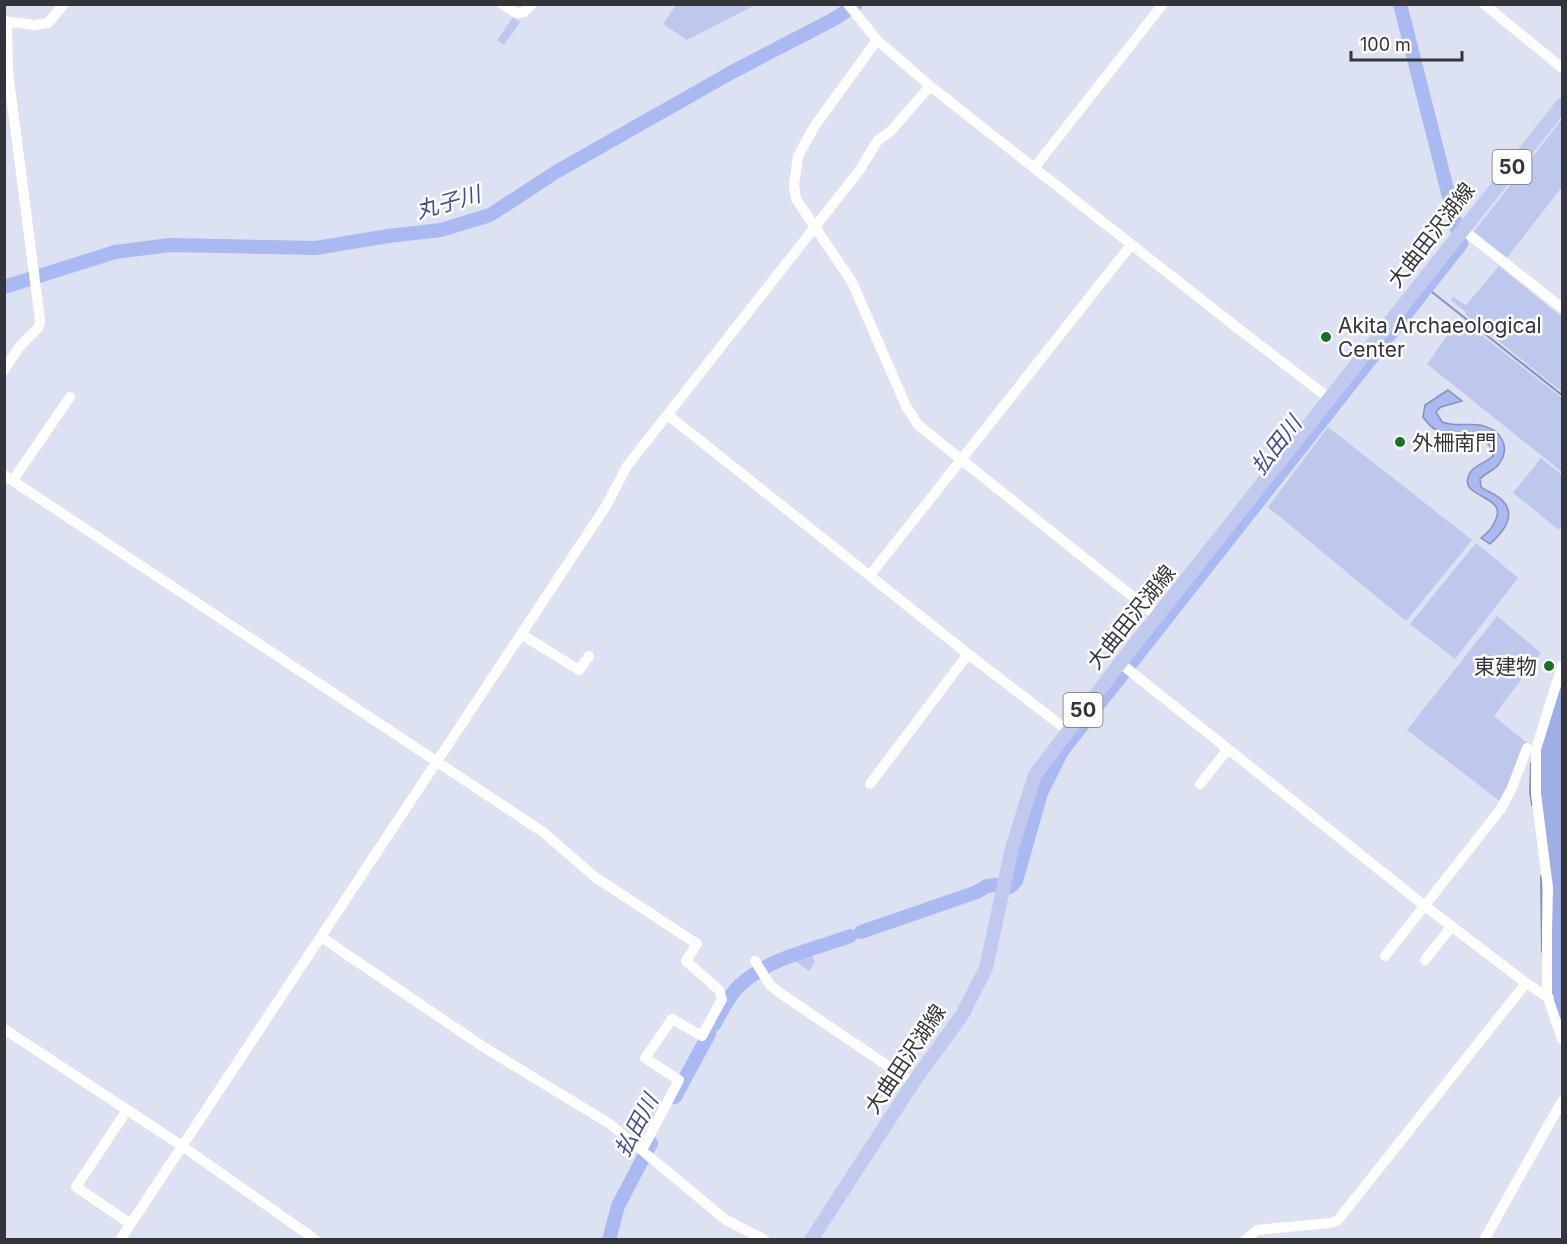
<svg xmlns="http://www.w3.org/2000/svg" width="1567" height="1244" viewBox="0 0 1567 1244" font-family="Inter,'Noto Sans JP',sans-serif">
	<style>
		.green { fill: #bdc8ec }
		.forest { fill: #9faee6 }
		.water { fill: #a9b9f1; stroke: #8691ba; stroke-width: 1.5 }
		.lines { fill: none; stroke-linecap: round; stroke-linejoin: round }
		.stream { stroke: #8691ba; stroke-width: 2 }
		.river { stroke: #a9b9f1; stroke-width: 14 }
		.minor { stroke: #fff; stroke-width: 10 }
		.major { stroke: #bfcaee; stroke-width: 14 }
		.poi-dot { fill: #147322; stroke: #fff; stroke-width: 2 }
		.labels { text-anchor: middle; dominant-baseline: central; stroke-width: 5; stroke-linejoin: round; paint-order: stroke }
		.shield { fill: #fff; stroke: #707276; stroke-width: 1.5 }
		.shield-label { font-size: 20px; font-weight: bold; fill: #33353b }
		.street-label { font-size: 21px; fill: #33353b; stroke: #fff }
		.poi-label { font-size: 21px; fill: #33353b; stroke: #fff; text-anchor: start }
		.water-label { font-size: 22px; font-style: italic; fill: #3f4d91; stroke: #fff }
	</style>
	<rect width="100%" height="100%" fill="#dde2f3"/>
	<path class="green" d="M714 4 716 6 755 5 687 40 663 24 676 5Z
		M513 17 520 22 504 45 497 40Z
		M1562 119V187L1506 259 1473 233Z
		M1499 266 1562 317V392L1465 314 1466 312 1451 300 1453 297 1466 305Z
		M1460 318 1562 398V472L1427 364Z
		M1328 427 1472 540 1406 621 1268 507Z
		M1541 458 1562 475V525L1559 530 1513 493Z
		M1476 543 1518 578 1455 659 1410 624Z
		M1497 616 1541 653 1494 716 1527 743 1501 802 1407 730Z
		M811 954 815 962 809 971 792 959Z"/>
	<path class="forest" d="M1562 666V1039L1547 995V931L1536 749Z"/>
	<path class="water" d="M1448 390 1462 401 1441 407 1436 412 1442 422C1455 427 1467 423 1480 425 1500 429 1512 446 1499 464 1494 471 1486 472 1480 479L1481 487C1488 492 1496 494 1502 500 1518 516 1502 533 1490 544L1481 538C1488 533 1493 527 1496 519 1507 494 1455 498 1470 473 1474 465 1486 463 1493 456 1491 430 1459 439 1441 432 1434 430 1427 423 1423 417L1425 405Z"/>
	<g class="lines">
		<path class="stream" d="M1427 288 1562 395
			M1531 763 1530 792 1532 805
			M1541 876 1542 952"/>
		<path class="river" d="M4 287 115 252 170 245 316 248 388 236 441 230 490 215 556 172 734 71 836 18 856 4
			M1010 887 1016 881 1041 793 1062 751 1461 244 1400 4
			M861 932 977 892 987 886 997 885
			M714 1025C721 1012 729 995 740 985 770 957 813 950 850 936
			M675 1097 709 1034
			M609 1240 618 1206 651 1143"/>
		<path class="minor" d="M502 4 516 13 524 12 532 4
			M848 4 877 40 930 86 1235 326 1330 399
			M1484 4 1562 68
			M4 21 34 25 48 23 64 4
			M877 40 814 127 798 156 794 185 796 199 852 282 906 406 918 425 1158 617
			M1034 168 1163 4
			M1462 229 1562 308
			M4 370 20 346 39 327 40 320 8 72 7 22
			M668 415 968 654 1067 730
			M4 475 543 832 595 877 697 944 686 961 719 990 722 999 702 1036 672 1019 645 1058 679 1080 642 1150
			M13 480 70 397
			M870 575 1131 245
			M521 634 579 670 589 656
			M1120 663 1425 906 1526 983 1549 998
			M1562 666 1536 749V794L1548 888 1547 931V995L1562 1039
			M870 784 968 654
			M1200 784 1228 749
			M321 937 482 1046 610 1124 726 1220 765 1240
			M1385 956 1500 810 1511 790 1527 748
			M1425 960 1452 926
			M755 961 770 985 780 993 913 1083
			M4 1029 182 1146 316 1240
			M127 1110 76 1187 131 1224
			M120 1240 606 506 627 466 859 171 878 140 890 132 930 86
			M1245 1240 1257 1230 1331 1223 1338 1220 1526 983
			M1484 1240 1562 1101"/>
		<path class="major" d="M811 1240 913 1083 962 1015 986 968 1012 848 1035 775 1120 663 1562 105"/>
	</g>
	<g class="poi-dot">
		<circle cx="1326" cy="337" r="6"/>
		<circle cx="1400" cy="442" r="6"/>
		<circle cx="1549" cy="666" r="6"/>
	</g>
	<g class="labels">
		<g class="shield">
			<rect x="1492.5" y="150" width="39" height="34" rx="4.5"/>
			<rect x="1063.5" y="693" width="39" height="34" rx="4.5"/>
		</g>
		<g class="shield-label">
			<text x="1512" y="167">50</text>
			<text x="1083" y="710">50</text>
		</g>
		<g class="street-label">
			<text transform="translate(1431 235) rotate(-52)">大曲田沢湖線</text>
			<text transform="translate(1131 617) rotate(-51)">大曲田沢湖線</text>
			<text transform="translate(905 1059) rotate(-56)">大曲田沢湖線</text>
		</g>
		<g class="poi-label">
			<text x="1338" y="325">Akita Archaeological<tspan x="1338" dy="24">Center</tspan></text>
			<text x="1412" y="442">外柵南門</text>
			<text x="1537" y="666" text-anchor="end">東建物</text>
		</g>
		<g class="water-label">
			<text transform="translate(448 202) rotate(-16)">丸子川</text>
			<text transform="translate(1276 445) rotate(-52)">払田川</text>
			<text transform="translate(636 1125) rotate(-62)">払田川</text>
		</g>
	</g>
	<rect width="1567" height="1244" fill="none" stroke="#33353b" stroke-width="12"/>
	<path d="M1351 51v9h111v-9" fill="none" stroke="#33353b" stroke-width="3"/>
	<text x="1360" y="51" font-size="18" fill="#33353b" stroke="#ffffff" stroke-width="4.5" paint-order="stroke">100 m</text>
</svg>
